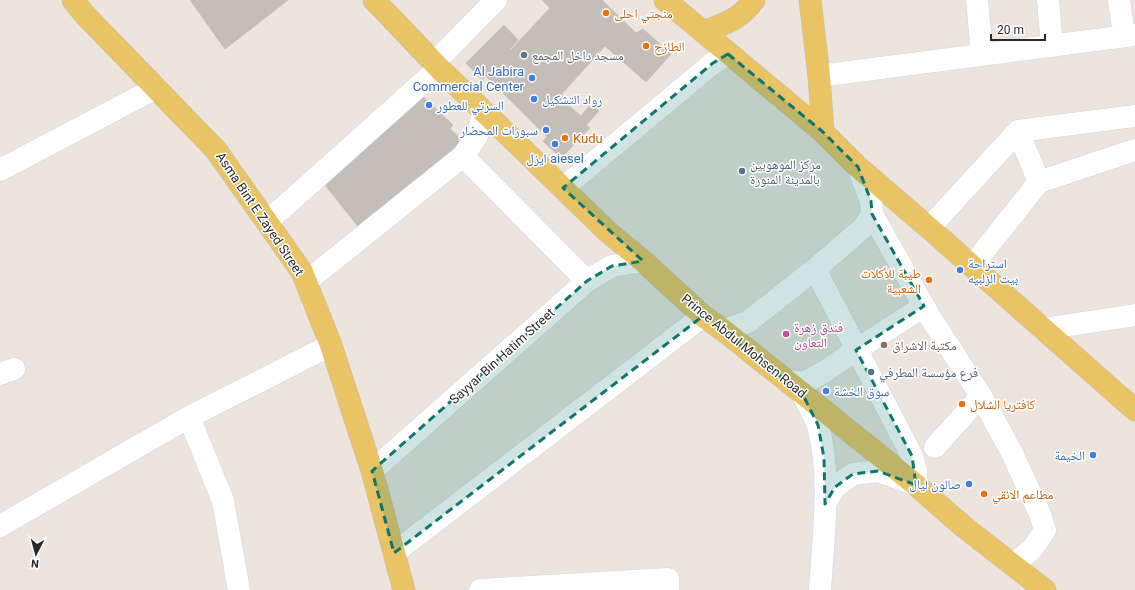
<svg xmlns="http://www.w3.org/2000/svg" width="1135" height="590" viewBox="0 0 1135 590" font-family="Roboto,'Noto Naskh Arabic',sans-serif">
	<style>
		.building { fill: #c4beb9; stroke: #c7c0b7 }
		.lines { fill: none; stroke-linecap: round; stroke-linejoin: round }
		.minor-casing { stroke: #d2d6e2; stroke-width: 23 }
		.major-casing { stroke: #c3c3c3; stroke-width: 23 }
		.minor { stroke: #fff; stroke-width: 22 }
		.major { stroke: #e9c364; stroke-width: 22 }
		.marked { fill: #0f766e; fill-opacity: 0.2; stroke: #0f766e; stroke-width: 3; stroke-dasharray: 8 5; stroke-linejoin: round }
		.food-dot { fill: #e8710a; stroke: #fff; stroke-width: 1.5 }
		.worship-dot { fill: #6b7280; stroke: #fff; stroke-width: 1.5 }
		.shop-dot { fill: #3f7fe0; stroke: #fff; stroke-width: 1.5 }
		.service-dot { fill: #5c6f8a; stroke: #fff; stroke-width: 1.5 }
		.hotel-dot { fill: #d1479c; stroke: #fff; stroke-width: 1.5 }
		.education-dot { fill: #8d6e63; stroke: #fff; stroke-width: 1.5 }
		.labels { text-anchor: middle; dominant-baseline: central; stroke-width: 3; stroke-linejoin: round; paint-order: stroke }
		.food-label { font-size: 13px; fill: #c56008; stroke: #fff; text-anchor: start }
		.worship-label { font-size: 13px; fill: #5b616d; stroke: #fff; text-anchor: start }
		.shop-label { font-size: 13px; fill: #366cbe; stroke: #fff; text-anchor: end }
		.service-label { font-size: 13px; fill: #4e5e75; stroke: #fff; text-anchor: start }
		.street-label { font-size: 13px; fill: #2a2a2a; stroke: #fff }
		.hotel-label { font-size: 13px; fill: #b23c85; stroke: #fff; text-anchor: start }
		.education-label { font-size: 13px; fill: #785e54; stroke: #fff; text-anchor: start }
	</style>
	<rect width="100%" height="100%" fill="#ece4dd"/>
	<path class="building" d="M190 0H288L225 49Z
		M542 0H602L636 33 643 29 671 54 646 82 605 46 559 97 581 116 591 104 599 111 586 125 590 128 561 158 543 141 547 137 486 76 482 80 466 63 504 25 518 40 510 49 511 50 550 8Z
		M421 95 453 125 450 129 458 136 459 147 360 229 322 181Z"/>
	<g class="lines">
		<g class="minor-casing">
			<path id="minor" d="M977 0 982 54
				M1048 0 1052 46
				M1119 0 1124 36
				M434 63 496 0
				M819 76 1135 35
				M1018 131 1039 182
				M463 156 587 281
				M0 170 156 88
				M563 188 713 63 728 54
				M872 214 930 317 981 396 1012 453 1040 514 1045 530 1033 548 1013 565
				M267 222 439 68
				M929 228 1018 131 1135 116
				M972 266 1039 182 1135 150
				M815 269 912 456 916 470V485L878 471 853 474 835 487 825 504
				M306 282 463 156 477 136 484 111
				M1043 329 1135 315
				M723 330 748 322 815 269 864 227 872 214 871 201 858 167
				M0 374 14 369
				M787 381 804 383 824 372 856 350 924 306
				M802 393C807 404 814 415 818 426 832 476 823 539 820 590
				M189 417 223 501 239 590
				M935 447 981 396
				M372 471 587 281 612 266 643 261
				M0 526 189 417 331 345
				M394 553 703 316
				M480 590 668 579V590"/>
		</g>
		<g class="major-casing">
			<path id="major" d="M73 0 85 15 216 150 302 272 331 345 372 471 404 590
				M374 0 439 68 608 232 643 261 703 316 723 330 802 393 916 485 964 527 1045 590
				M665 0 823 132 858 167 929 228 1135 410
				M810 0 819 76 823 132
				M703 32C724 24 741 19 754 0"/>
		</g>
		<use href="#minor" class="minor"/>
		<use href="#major" class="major"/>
	</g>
	<path class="marked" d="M728 54 823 132 858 167 871 201 872 214 924 306 856 350 912 456 916 485 878 471 853 474 835 487 825 504 824 458 818 425 802 393 703 316 394 553 372 471 587 281 612 266 643 261 563 188 713 63Z"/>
	<g class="food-dot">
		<circle cx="606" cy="13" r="4"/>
		<circle cx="646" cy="46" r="4"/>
		<circle cx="565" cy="138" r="4"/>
		<circle cx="929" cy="280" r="4"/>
		<circle cx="962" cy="404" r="4"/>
		<circle cx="984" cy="494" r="4"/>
	</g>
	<circle class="worship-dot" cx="524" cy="55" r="4"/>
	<g class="shop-dot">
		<circle cx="532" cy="78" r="4"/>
		<circle cx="534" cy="99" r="4"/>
		<circle cx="429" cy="105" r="4"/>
		<circle cx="546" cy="130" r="4"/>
		<circle cx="555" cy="144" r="4"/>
		<circle cx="960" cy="270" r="4"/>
		<circle cx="826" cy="391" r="4"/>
		<circle cx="1093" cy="455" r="4"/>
		<circle cx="969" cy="484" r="4"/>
	</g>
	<g class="service-dot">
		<circle cx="742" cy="171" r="4"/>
		<circle cx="871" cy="372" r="4"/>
	</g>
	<circle class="hotel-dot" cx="786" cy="334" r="4"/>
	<circle class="education-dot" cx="884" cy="345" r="4"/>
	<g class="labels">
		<g class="food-label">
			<text x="614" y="13">منجتي احلى</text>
			<text x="654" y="46">الطازج</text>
			<text x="573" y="138">Kudu</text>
			<text x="921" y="273" text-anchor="end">طيبة للأكلات<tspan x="921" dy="15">الشعبية</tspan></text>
			<text x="970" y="404">كافتريا الشلال</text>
			<text x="992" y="494">مطاعم الانقي</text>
		</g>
		<g class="worship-label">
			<text x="532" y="55">مسجد داخل المجمع</text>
		</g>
		<g class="shop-label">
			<text x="524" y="71">Al Jabira<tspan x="524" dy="15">Commercial Center</tspan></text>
			<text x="542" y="99" text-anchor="start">رواد التشكيل</text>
			<text x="437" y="105" text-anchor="start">السرتي للعطور</text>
			<text x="538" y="130">سبورات المحضار</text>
			<text x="555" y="158" text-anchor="middle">ايزل aiesel</text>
			<text x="968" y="263" text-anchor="start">استراحة<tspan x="968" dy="15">بيت الزلبيه</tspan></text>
			<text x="834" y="391" text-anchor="start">سوق الخشة</text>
			<text x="1085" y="455">الخيمة</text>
			<text x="961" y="484">صالون ليال</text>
		</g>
		<g class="service-label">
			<text x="750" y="164">مركز الموهوبين<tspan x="750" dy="15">بالمدينة المنورة</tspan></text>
			<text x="879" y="372">فرع مؤسسة المطرفي</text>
		</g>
		<g class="street-label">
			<text transform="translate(260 214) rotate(56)">Asma Bint E Zayed Street</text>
			<text transform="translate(744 346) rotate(39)">Prince Abdul Mohsen Road</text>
			<text transform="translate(502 356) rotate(-42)">Sayyar Bin Hatim Street</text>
		</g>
		<g class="hotel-label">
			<text x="794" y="327">فندق زهرة<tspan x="794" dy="15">التعاون</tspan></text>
		</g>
		<g class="education-label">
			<text x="892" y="345">مكتبة الاشراق</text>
		</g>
	</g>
	<g transform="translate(36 554) rotate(186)" stroke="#ffffff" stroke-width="3" paint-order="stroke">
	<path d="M0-3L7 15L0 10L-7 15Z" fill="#2a2a2a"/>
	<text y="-6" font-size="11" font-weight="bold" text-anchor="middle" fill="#2a2a2a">N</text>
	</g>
	<path d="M991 34v6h54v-6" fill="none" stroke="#2a2a2a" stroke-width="2"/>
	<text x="997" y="34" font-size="12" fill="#2a2a2a" stroke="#ffffff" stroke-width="3" paint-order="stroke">20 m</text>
</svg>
